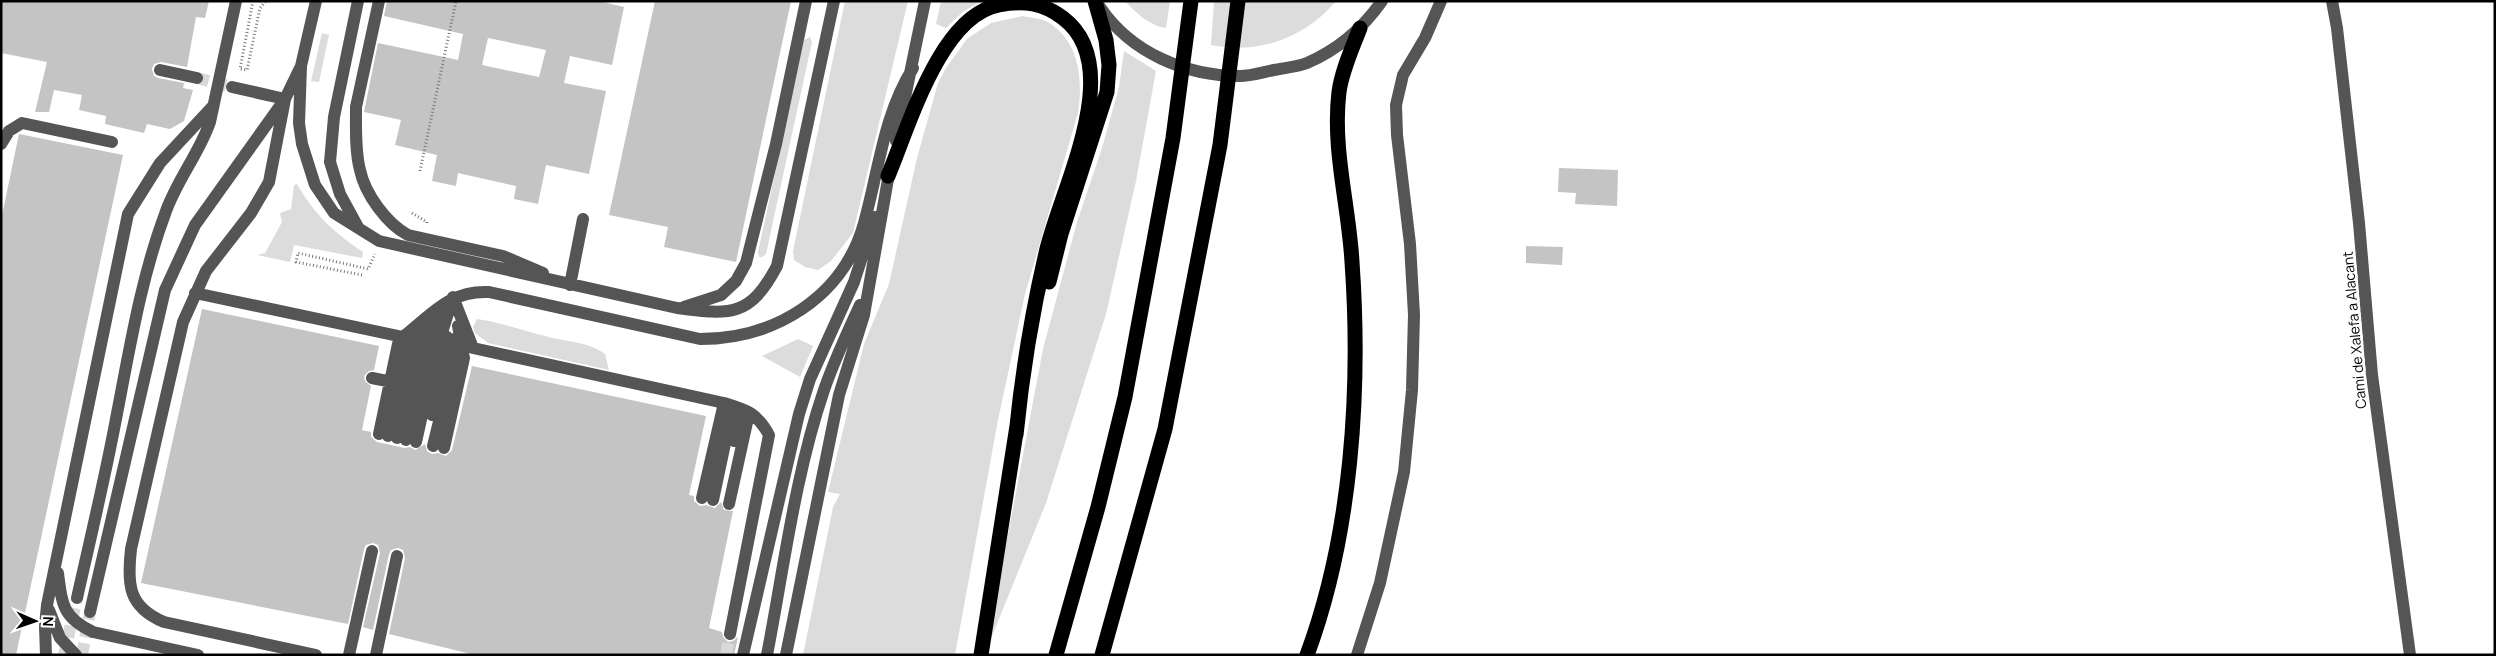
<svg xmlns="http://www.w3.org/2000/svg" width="2496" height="656" viewBox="0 0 2496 656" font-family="Manrope,sans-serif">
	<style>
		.green { fill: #dcdcdc }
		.building { fill: #c4c4c4; fill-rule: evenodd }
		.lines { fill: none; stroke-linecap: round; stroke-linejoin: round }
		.minor-tunnel { stroke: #d9d9d9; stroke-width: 12; stroke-dasharray: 12 6; stroke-linecap: butt }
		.path { stroke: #777; stroke-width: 3; stroke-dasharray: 1 2.5; stroke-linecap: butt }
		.minor { stroke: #555; stroke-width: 12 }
		.highway { stroke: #000; stroke-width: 15 }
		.labels { text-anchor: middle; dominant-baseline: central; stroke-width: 5; stroke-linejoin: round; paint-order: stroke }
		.street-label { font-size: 14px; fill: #000; stroke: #fff }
	</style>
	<rect width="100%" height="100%" fill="#fff"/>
	<path class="green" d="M845 1H908L853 233 831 261 818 270 805 267 794 260 793 251Z
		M941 1H982L964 11 946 28 936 24Z
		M1125 1H1170L1166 28C1150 26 1135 12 1125 1Z
		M1214 1H1336C1305 38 1258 55 1211 45Z
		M1023 16C1031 18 1042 18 1049 23 1080 42 1083 81 1078 113L1025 294 998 420 955 655H803L833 507 840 494 828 492 864 344 889 284 917 158 938 83 946 68 967 39 991 23Z
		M322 33 329 35 319 82 311 81Z
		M810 37 812 42 766 254 762 257H759L758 252 804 40Z
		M1124 51 1156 71 1136 181 1106 314 1046 503 986 651 1043 349 1077 222 1102 148 1119 87Z
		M297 184C315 215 333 232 363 252L362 258 294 245 290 262 257 255 265 253 282 222 280 213 291 209 294 185Z
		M477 319C503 323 520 330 545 336 565 342 588 341 605 354L609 370 488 343 475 333 473 327Z
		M798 339 813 346 800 377 762 356Z"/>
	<path class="building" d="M1 1H209L205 18 196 17 187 67 161 62 154 64 152 69 154 76 158 78 184 83 183 88 193 90 184 121 170 129 147 124 144 133 105 124 106 116 79 110 82 95 54 90 49 112H35L47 62 1 53Z
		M387 1H598L624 7 612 65 570 56 564 83 606 91 589 174 546 165 538 204 514 199 516 186 458 173 456 186 432 181 437 155 395 145 401 120 364 112 378 43 458 60 463 34 384 16ZM488 38 546 50 539 77 482 65Z
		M655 1H791L736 262 664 247 668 227 609 215Z
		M19 134 123 155 16 655H1V220Z
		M1559 168 1618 170 1617 206 1575 204 1576 193 1558 192Z
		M1526 246 1563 247 1562 265 1526 263Z
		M202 309 379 346 374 370 369 371 364 376 365 381 371 386 362 430 371 432V437L377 442 405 448 410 447 415 450 425 444 427 451 432 454 438 453 446 456 452 450 472 366 706 416 689 495 694 496V501L700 506 706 505 715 508 721 502 724 510 733 511 709 628 722 632 723 637 728 642 733 641 738 637 734 655H475L389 634 405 558 403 550 398 548 391 550 389 554 373 630 363 627 380 553 378 545 373 543 366 545 364 549 348 624 141 583Z"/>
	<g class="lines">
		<path class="minor-tunnel" d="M197 78 232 87
			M64 655 77 598
			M82 655 90 612
			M726 655 730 634"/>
		<path class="path" d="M253 1 240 69 247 70 260 8 266 1
			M420 171 456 1
			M412 213 427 222V224
			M362 275 296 262 298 253 368 269 375 254"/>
		<path class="minor" d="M316 1 301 66 299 123 302 144 315 185 334 213 379 241 677 308C731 315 750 317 777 266L834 1
			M358 1 334 117 330 162 340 194 358 227
			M379 1 356 107C356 127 355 151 360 170 365 194 387 224 408 235L503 256 543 273
			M2332 1 2337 28 2359 223 2372 375 2410 655
			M1100 7C1131 53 1186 76 1240 76 1251 76 1263 72 1274 70 1284 68 1297 67 1307 63 1337 50 1363 28 1382 1
			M300 68 285 99 269 182 251 213 206 271 183 322 131 549C127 584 128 607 164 622L316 655
			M160 70 197 78
			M896 141 925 1
			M1 144 9 131 22 123 112 142
			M570 285 583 219
			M195 293 403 337
			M453 297 473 348 724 403C747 410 757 413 769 435L730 634
			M684 307 721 295 736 281 746 263 776 144 806 1
			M372 378 397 383
			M432 415 447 337
			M379 434 398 344 403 337C432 314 450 290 489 292L700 339C774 339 843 298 864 223 879 170 883 116 913 68
			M388 436 407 346 424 328
			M397 438 416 347 444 309
			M406 440 426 349 435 333
			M734 441 742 409
			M416 442 436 352 450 307
			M433 446 455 356 454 339
			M444 448 464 358 458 326
			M702 498 724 403
			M713 500 733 406
			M729 504 748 418
			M58 573C62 605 63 618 93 632L198 655
			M77 598C90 540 104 482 115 424 129 353 140 281 165 214 176 181 199 154 210 122L236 1
			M49 610 60 638 76 655
			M90 612 165 290 195 225 285 99 232 87
			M46 655 45 626 47 605 128 214 160 163 213 106
			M349 655 372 551
			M376 655 397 556
			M743 655 799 414 810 379 854 282 875 217
			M767 655C784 567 795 475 824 390 834 361 847 333 860 305
			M786 655 839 395 864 315 890 168
			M1357 655 1380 583 1404 472 1412 390 1414 315 1410 244 1397 135 1396 105 1403 75 1425 38 1441 1"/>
		<path class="highway" d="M888 176C909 126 940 16 999 5 1024 0 1043 3 1063 18 1128 67 1060 190 1046 253 1032 313 1022 374 1016 435
			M1049 282 1061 234 1107 92 1109 65 1106 40 1095 1
			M981 655 1017 426
			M1056 655 1098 507 1125 397 1173 138 1191 1
			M1102 655 1165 429 1220 145 1238 1
			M1307 655C1352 534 1361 389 1352 262 1349 206 1332 149 1339 92 1342 70 1352 49 1360 28"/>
	</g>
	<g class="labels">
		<g class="street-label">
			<text transform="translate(2354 330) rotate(-95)">Camí de Xalefa a Alacant</text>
		</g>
	</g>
	<rect width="2496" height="656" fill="none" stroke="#000000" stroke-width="5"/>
	<g transform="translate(35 621) rotate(92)" stroke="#ffffff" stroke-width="4" paint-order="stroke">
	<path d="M0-4L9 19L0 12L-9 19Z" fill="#000000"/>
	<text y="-8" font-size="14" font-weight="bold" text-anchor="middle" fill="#000000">N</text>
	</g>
</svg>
